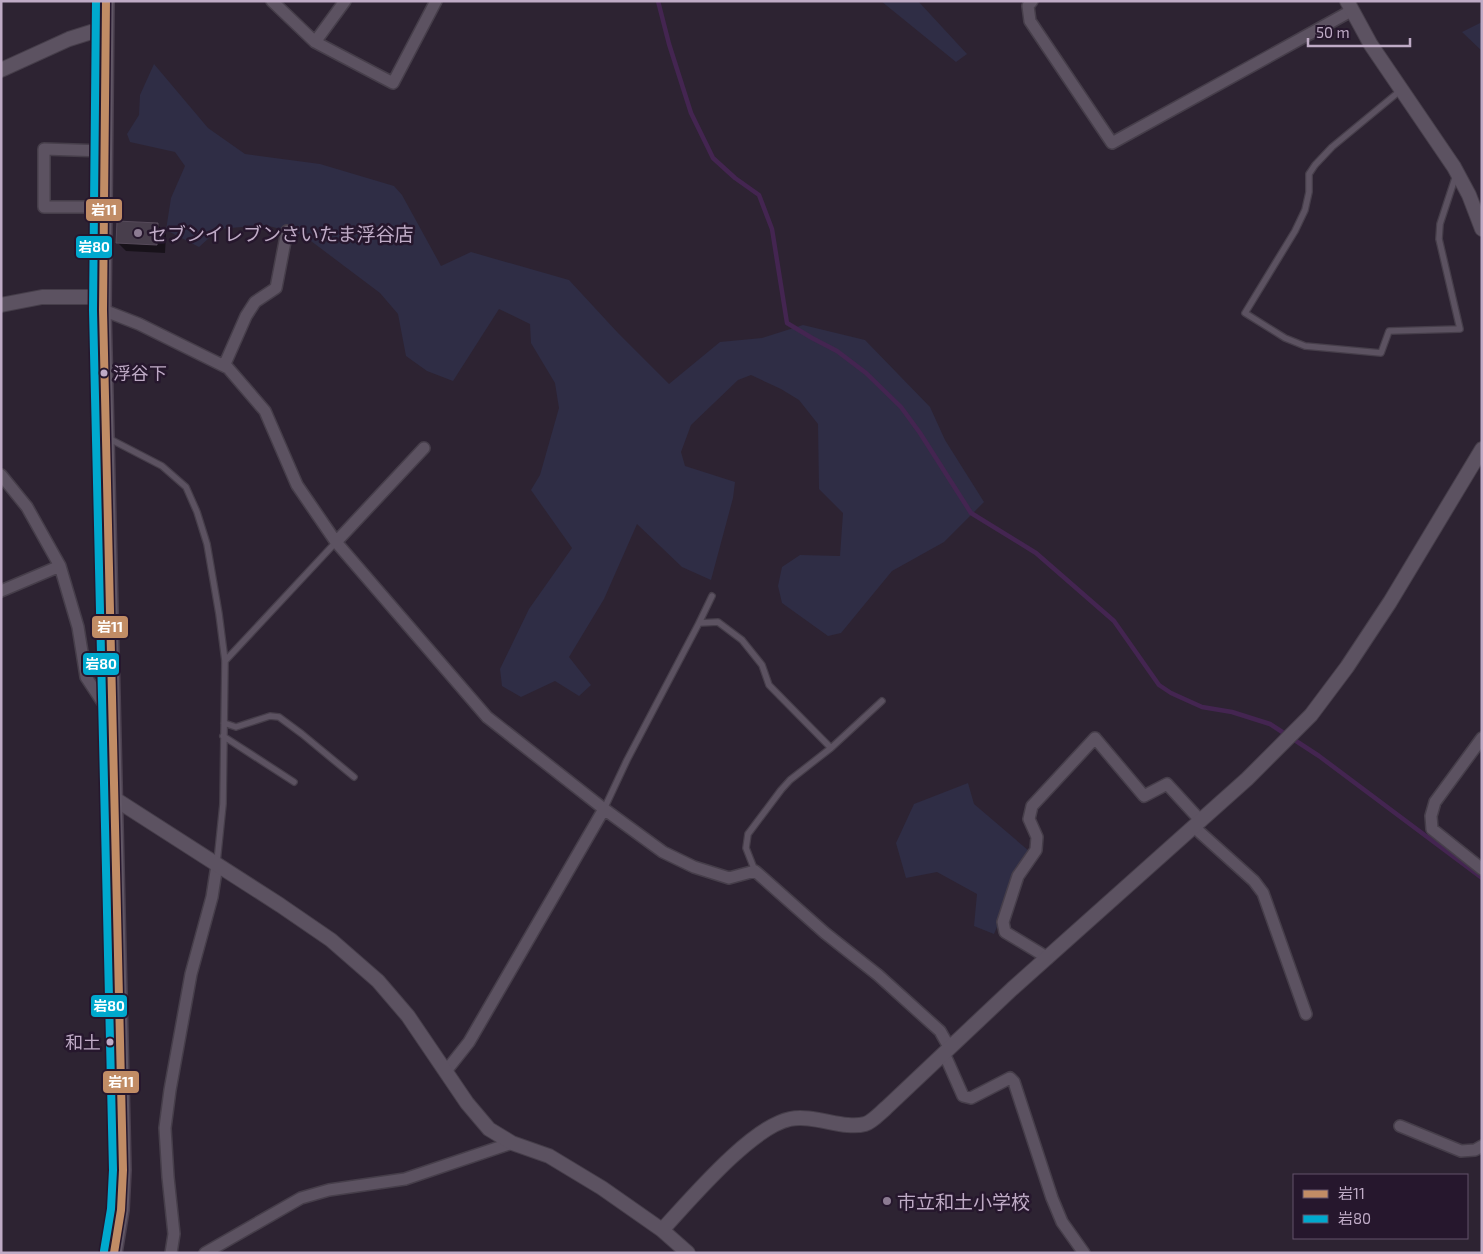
<svg xmlns="http://www.w3.org/2000/svg" width="1483" height="1254" viewBox="0 0 1483 1254" font-family="'Exo 2','Noto Sans JP',sans-serif">
	<style>
		.green { fill: #2f2d45 }
		.shadow { fill: #0007 }
		.lines { fill: none; stroke-linecap: round; stroke-linejoin: round }
		.stream { stroke: #442551; stroke-width: 4.5 }
		.building { fill: #483e4c; stroke: #564a5a }
		.service-casing { stroke: #463e4a; stroke-width: 8 }
		.minor-casing { stroke: #463e4a; stroke-width: 14 }
		.tertiary-casing { stroke: #463e4a; stroke-width: 16 }
		.secondary-casing { stroke: #4b404f; stroke-width: 18 }
		.service { stroke: #5c5261; stroke-width: 5.5 }
		.minor { stroke: #5c5261; stroke-width: 11 }
		.tertiary { stroke: #5c5261; stroke-width: 14 }
		.secondary { stroke: #605665; stroke-width: 15 }
		.bus-1-casing { stroke: #26172d; stroke-width: 11 }
		.bus-2-casing { stroke: #26172d; stroke-width: 11 }
		.bus-1 { stroke: #c18c65; stroke-width: 8 }
		.bus-2 { stroke: #00a9ce; stroke-width: 8 }
		.poi-dot { fill: #8c7b92; stroke: #26172d; stroke-width: 2 }
		.bus-dot { fill: #bfabc6; stroke: #26172d; stroke-width: 2 }
		.labels { text-anchor: middle; dominant-baseline: central; stroke-width: 5; stroke-linejoin: round; paint-order: stroke }
		.bus-label { font-size: 18px; fill: #bfabc6; stroke: #26172d; text-anchor: start }
		.poi-label { font-size: 19px; fill: #bfabc6; stroke: #26172d; text-anchor: start }
		.line-badge { stroke: #26172d; stroke-width: 2 }
		.badge-label { font-size: 14px; text-anchor: middle; font-weight: bold; fill: #fff }
	</style>
	<rect width="100%" height="100%" fill="#2d2332"/>
	<path class="green" d="M881 1H918L967 54 956 62Z
		M1482 22V51L1462 32Z
		M154 64 208 128 245 154 320 164 394 186 402 195 441 266 471 252 569 280 618 333 669 384 720 342 762 338 803 325 865 340 930 407 945 440 984 502 944 542 892 571 841 633 828 636 782 603 778 586 782 567 800 555 840 556 843 513 819 489 818 424 799 400 781 389 751 375 738 380 691 425 681 452 685 466 735 482 733 498 711 580 682 567 637 524 604 599 569 657 591 685 579 696 555 681 521 697 502 686 500 669 529 609 572 548 531 490 540 475 559 408 555 383 531 343 530 324 499 309 453 381 427 371 406 356 398 314 380 293 303 235 265 225 219 229 199 247 166 230 171 198 185 166 175 152 130 142 127 134 139 115 140 95Z
		M968 783 974 804 1029 851 994 934 974 926 977 894 937 872 906 878 896 843 914 804Z"/>
	<path class="shadow" d="M157 224 166 234 165 253 126 251 117 242Z"/>
	<g class="lines">
		<path class="stream" d="M658 1 669 44 691 113 713 158 735 178 759 195 772 229 787 323 812 338 837 351 866 373 901 407 920 433 971 513 1036 553 1114 621 1159 685 1171 693 1202 707 1232 712 1270 724 1319 756 1482 878"/>
	</g>
	<path class="building" d="M117 221 158 223 157 245 116 243Z"/>
	<g class="lines">
		<g class="service-casing">
			<path id="service" d="M1401 90 1332 147 1315 165 1309 174V192L1305 210 1295 231 1245 313 1285 338 1305 346 1381 353 1389 331 1460 329 1439 239 1440 224 1456 175
				M108 438 162 466 186 487 197 512 207 544 219 614 225 661 223 804 217 862
				M699 623 712 596
				M225 661 336 542
				M224 723 236 727 270 716 279 717 302 734 354 777
				M223 736 294 782
				M604 809 627 760 699 623 718 622 742 640 762 665 769 685 831 748
				M755 871 746 848 748 834 781 790 790 780 831 748 882 701"/>
		</g>
		<g class="minor-casing">
			<path id="minor" d="M272 1 315 42 393 83 436 1
				M1032 1 1028 6 1030 21 1112 143 1351 11
				M315 42 345 1
				M103 207H44V149L104 151
				M103 310 139 324 228 368 265 411 297 485 336 542 487 717 604 809 663 852 694 867 729 878 755 871 825 933 878 975 940 1031 949 1047
				M224 366 246 316 255 302 276 288 287 231
				M1 475 27 507 60 566 78 627 86 677 113 718
				M336 542 424 448
				M1 591 60 566
				M1482 738 1435 802 1431 816 1432 829 1482 869
				M1194 827 1254 881 1263 893 1306 1014
				M1048 958 1005 932 1003 922 1018 876 1036 850 1037 837 1029 819 1032 806 1095 738 1144 796 1167 784 1201 821
				M944 1053 963 1096 971 1098 1010 1078 1014 1082 1052 1198 1062 1222 1084 1253
				M446 1071 469 1042 604 809
				M1400 1126 1461 1151 1475 1150 1482 1146
				M171 1253 174 1234 168 1177 165 1128 170 1090 191 974 212 897 217 865
				M205 1253 301 1198 329 1190 405 1179 512 1143"/>
		</g>
		<g class="tertiary-casing">
			<path id="tertiary" d="M1347 1 1371 45 1454 167 1469 195 1482 229
				M1 70 69 39 104 28
				M1 305 42 297H103
				M115 799 280 905 331 940 378 981 408 1016 467 1103 489 1129 512 1143 549 1156 602 1188 662 1230 688 1253
				M662 1230C690 1200 751 1127 790 1119 814 1114 844 1130 865 1124 872 1122 880 1113 886 1108L1012 989 1247 779 1311 715 1347 667 1390 602 1482 449"/>
		</g>
		<g class="secondary-casing">
			<path id="secondary" d="M106 1 103 310 123 1170 121 1210 114 1253"/>
		</g>
		<use href="#service" class="service"/>
		<use href="#minor" class="minor"/>
		<use href="#tertiary" class="tertiary"/>
		<use href="#secondary" class="secondary"/>
		<g class="bus-1-casing">
			<path id="bus-1" d="M106 1 103 310 123 1170 121 1210 114 1253"/>
		</g>
		<g class="bus-2-casing">
			<path id="bus-2" d="M96 1 93 310 113 1170 111 1209 104 1251"/>
		</g>
		<use href="#bus-1" class="bus-1"/>
		<use href="#bus-2" class="bus-2"/>
	</g>
	<g class="poi-dot">
		<circle cx="138" cy="233" r="5"/>
		<circle cx="887" cy="1201" r="5"/>
	</g>
	<g class="bus-dot">
		<circle cx="104" cy="373" r="4.5"/>
		<circle cx="110" cy="1042" r="4.5"/>
	</g>
	<g class="labels">
		<g class="bus-label">
			<text x="113" y="373">浮谷下</text>
			<text x="101" y="1042" text-anchor="end">和土</text>
		</g>
		<g class="poi-label">
			<text x="148" y="233">セブンイレブンさいたま浮谷店</text>
			<text x="897" y="1201">市立和土小学校</text>
		</g>
	</g>
	<g class="line-badge">
		<rect x="85" y="198" width="38" height="24" rx="5" fill="#c18c65"/>
		<rect x="75" y="235" width="38" height="24" rx="5" fill="#00a9ce"/>
		<rect x="91" y="615" width="38" height="24" rx="5" fill="#c18c65"/>
		<rect x="82" y="652" width="38" height="24" rx="5" fill="#00a9ce"/>
		<rect x="90" y="994" width="38" height="24" rx="5" fill="#00a9ce"/>
		<rect x="102" y="1070" width="38" height="24" rx="5" fill="#c18c65"/>
	</g>
	<g class="badge-label">
		<text x="104" y="215">岩11</text>
		<text x="94" y="252">岩80</text>
		<text x="110" y="632">岩11</text>
		<text x="101" y="669">岩80</text>
		<text x="109" y="1011">岩80</text>
		<text x="121" y="1087">岩11</text>
	</g>
	<rect width="1483" height="1254" fill="none" stroke="#bfabc6" stroke-width="5"/>
	<rect x="1293" y="1174" width="175" height="65" fill="#26172d" stroke="#63526a"/>
	<rect x="1303" y="1190" width="25" height="8" fill="#c18c65" stroke="#63526a"/>
	<text x="1338" y="1199" font-size="15" fill="#bfabc6">岩11</text>
	<rect x="1303" y="1215" width="25" height="8" fill="#00a9ce" stroke="#63526a"/>
	<text x="1338" y="1224" font-size="15" fill="#bfabc6">岩80</text>
	<path d="M1308 38v8h102v-8" fill="none" stroke="#bfabc6" stroke-width="2.5"/>
	<text x="1316" y="38" font-size="15" fill="#bfabc6" stroke="#26172d" stroke-width="4" paint-order="stroke">50 m</text>
</svg>
